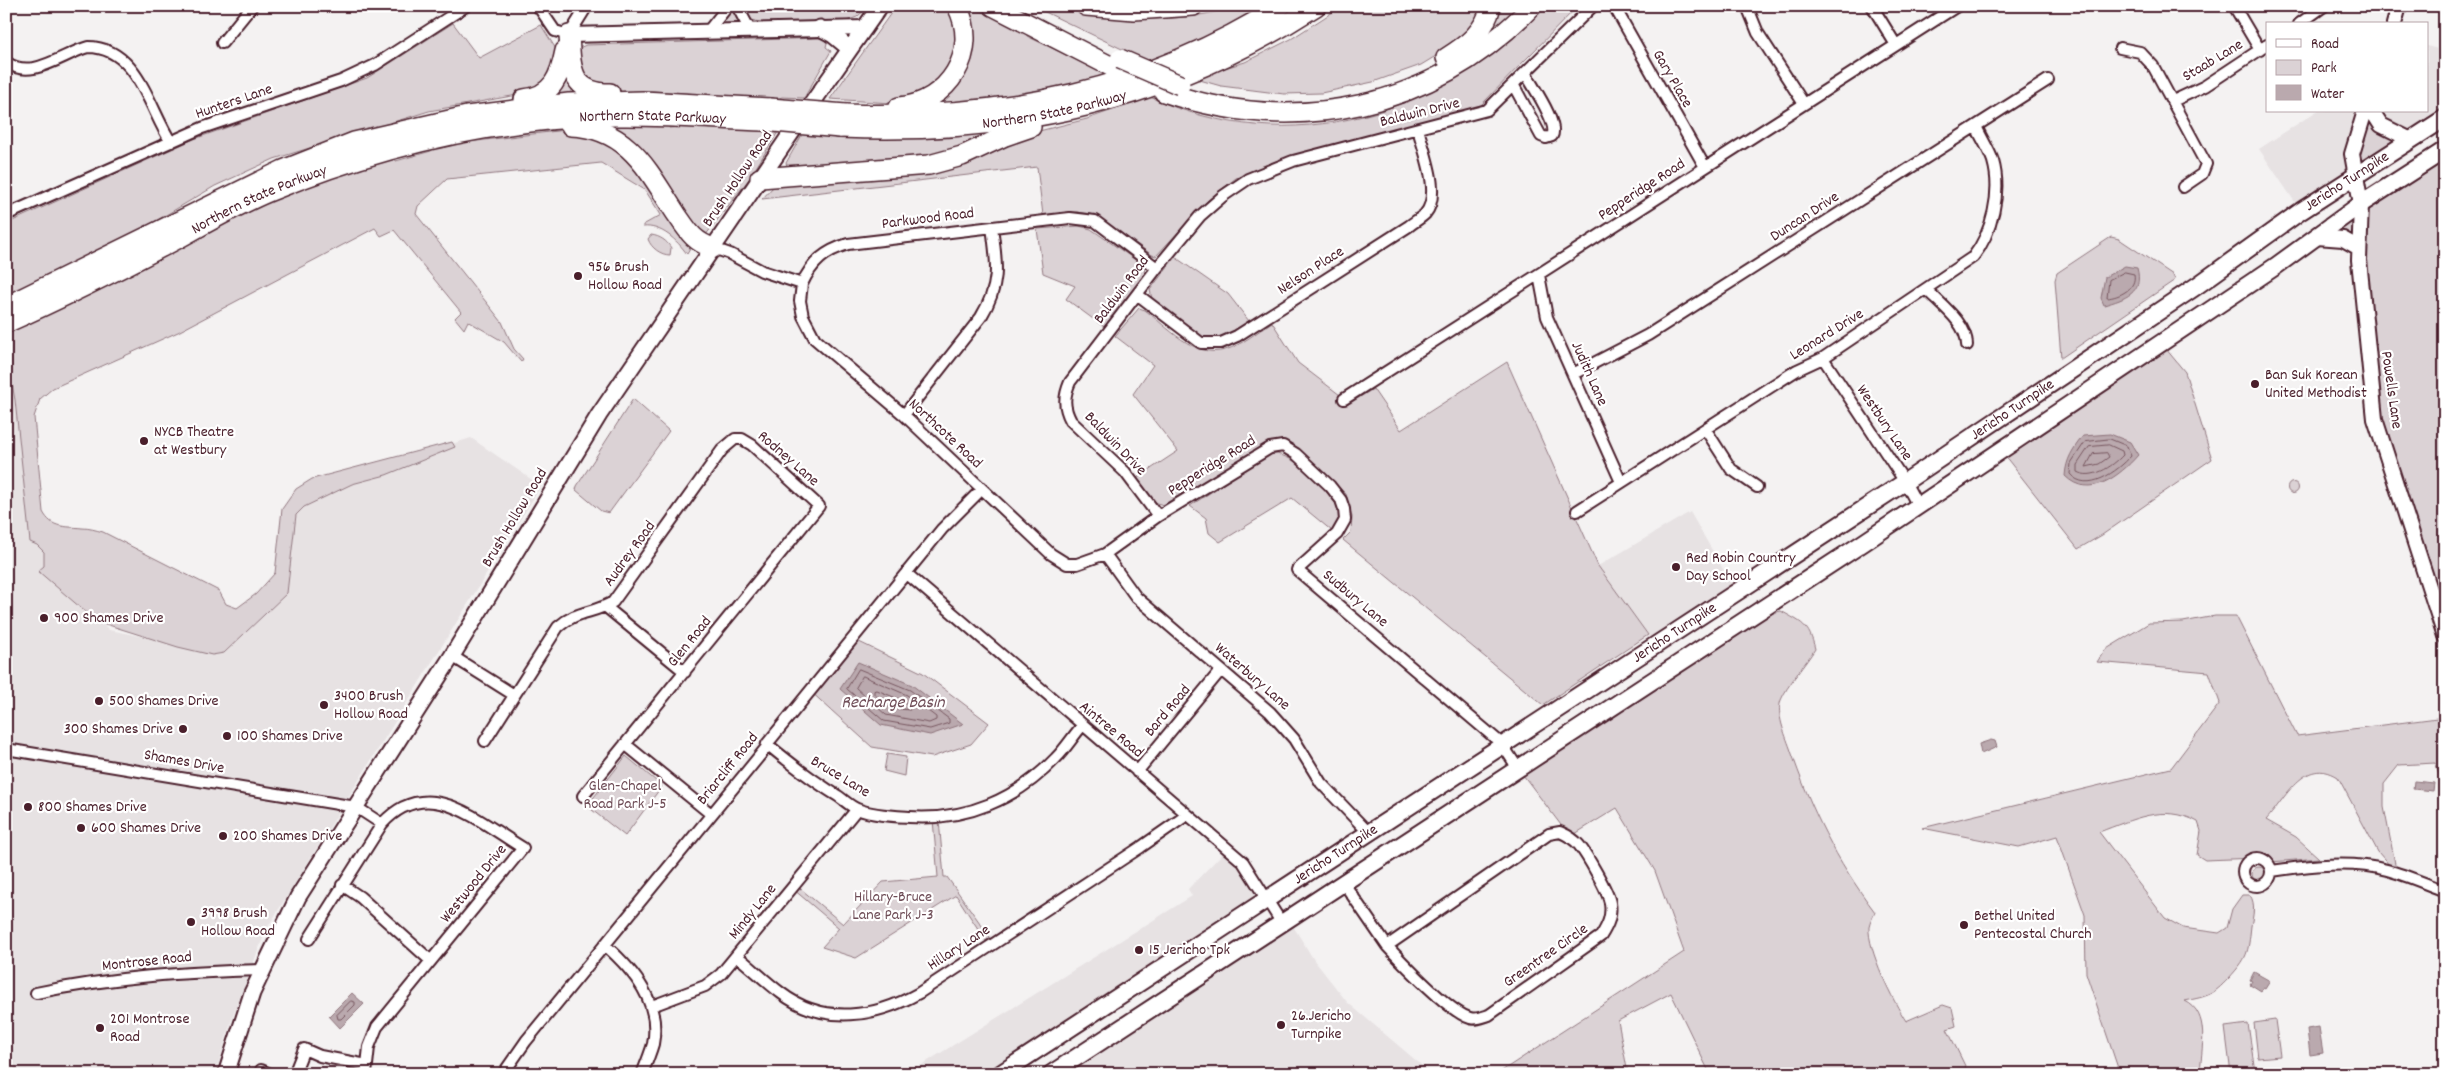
<svg xmlns="http://www.w3.org/2000/svg" width="2451" height="1080" viewBox="0 0 2451 1080" font-family="Dekko,sans-serif">
	<style>
		.built { fill: #e7e2e3 }
		.green { fill: #dbd2d5; stroke: #927880 }
		.water { fill: #baa9ae; stroke: #8d727a }
		.lines { fill: none; stroke-linecap: round; stroke-linejoin: round }
		.shore { stroke: #77565f; stroke-width: 1 }
		.minor-casing { stroke: #4a1f2b; stroke-width: 14 }
		.tertiary-casing { stroke: #4a1f2b; stroke-width: 18 }
		.secondary-casing { stroke: #4a1f2b; stroke-width: 19 }
		.primary-casing { stroke: #4a1f2b; stroke-width: 20 }
		.motorway-casing { stroke: #4a1f2b; stroke-width: 22 }
		.minor { stroke: #fff; stroke-width: 10 }
		.tertiary { stroke: #fff; stroke-width: 14 }
		.secondary { stroke: #fff; stroke-width: 15 }
		.primary { stroke: #fff; stroke-width: 16 }
		.motorway { stroke: #fff; stroke-width: 19 }
		.motorway-bridge-casing { stroke: #4a1f2b; stroke-width: 22; stroke-linecap: butt }
		.motorway-bridge { stroke: #fff; stroke-width: 19 }
		.poi-dot { fill: #4a1f2b; stroke: #fff; stroke-width: 2 }
		.labels { text-anchor: middle; dominant-baseline: central; stroke-width: 4.5; stroke-linejoin: round; paint-order: stroke }
		.street-label { font-size: 16px; fill: #4a1f2b; stroke: #fff }
		.poi-label { font-size: 16px; fill: #4a1f2b; stroke: #fff; text-anchor: start }
		.park-label { font-size: 16px; fill: #6e4c56; stroke: #fff }
		.water-label { font-size: 18px; font-style: italic; fill: #714f59; stroke: #fff }
	</style>
	<rect width="100%" height="100%" fill="#f4f2f2"/>
	<filter id="ink" filterUnits="userSpaceOnUse"><feTurbulence type="fractalNoise" baseFrequency=".02" numOctaves="2"/><feDisplacementMap in="SourceGraphic" scale="10" xChannelSelector="R" yChannelSelector="G"/><feConvolveMatrix kernelMatrix="1 2 1 2 8 2 1 2 1" color-interpolation-filters="sRGB"/></filter>
	<g filter="url(#ink)">
		<path class="built" d="M2427 46 2445 51V118L2301 211 2259 149 2317 111H2427Z
			M11 378 47 566 109 630 197 647 287 588 289 515 331 482 471 438 541 486 266 930 233 1016 215 1074H6V379Z
			M1690 512 1734 588 1653 642 1598 566Z
			M1227 849 1265 899 987 1074H907L1192 896 1188 889Z
			M1288 918 1314 960 1347 1002 1432 1074H1041Z"/>
		<path class="green" d="M744 6H869L857 17 846 21 762 23 752 20Z
			M896 6H950L961 46 936 90 891 103 830 99Z
			M968 6 1004 20 1026 31 1027 36 1111 77 1149 62 1043 11 1044 7C1096 16 1141 23 1194 16 1218 12 1239 6 1263 6L1191 47 1103 82 920 110 958 82Z
			M1342 6H1485L1467 37 1421 65 1373 82 1321 93 1284 94 1221 86 1196 79 1195 77 1245 62 1291 39Z
			M1493 6H1523L1470 48Z
			M1544 6H1578L1481 105 1467 113 1285 160 1236 178 1208 200 1156 256 1152 255 1098 216 1077 212 1043 215 1037 167 762 199 774 186 912 174 1027 134 1087 119 1150 97C1291 161 1441 115 1544 6Z
			M731 11 734 12 738 23 724 24 723 21Z
			M453 23 479 58 541 25 559 54 554 82 523 94 429 111 274 159 215 186 127 238 6 297V224L194 139 367 78Z
			M822 38 827 43 826 47 831 51 804 98 782 97 777 99 654 91 610 92 577 73 579 48 586 45Z
			M562 78H568L573 89 570 93 561 94 557 88Z
			M2368 112 2401 140 2357 169 2361 133Z
			M618 124H668L669 128 691 126 778 132 749 179 705 236 615 131Z
			M1012 129 937 159 789 170 786 163 803 133 897 139V137Z
			M565 130 590 133 634 161 690 242V249L687 254C677 240 661 225 643 227V225L661 215 645 190 601 163 447 179 418 206 416 214 502 322 514 349 523 359 521 362 504 342 468 321 464 329 455 318 461 312 394 230 381 236 375 228 178 332 53 388 40 399 34 417 43 512C52 529 65 526 82 528 89 528 96 530 103 532L219 591 226 604 237 608 256 594 275 573 282 509 296 489 312 479 452 442 455 447 386 475 352 484 304 507 296 515 287 593 224 653 212 655 178 647 96 621 38 571 44 566V552L37 545 30 542 15 400 11 378 6 379V330L286 193 394 154 396 161 431 151 437 146Z
			M2445 150V636L2375 419 2361 204Z
			M2359 208 2357 245 2321 236Z
			M1079 226 1091 229 1144 266 1145 275 1104 327 1066 299 1075 286 1043 273 1037 229Z
			M651 235C660 236 667 241 671 248L670 255C661 255 651 248 648 239Z
			M2111 237 2119 239 2173 275 2175 280 2061 358 2055 280 2057 273Z
			M1175 257 1228 294 1249 321C1234 331 1223 339 1205 338L1152 299 1150 290Z
			M1139 308 1145 310C1166 326 1195 359 1225 350 1242 345 1257 332 1272 322L1298 363 1340 395 1347 405 1373 389 1401 430 1507 362 1598 566 1648 635 1543 705 1343 540 1351 532 1352 517 1346 494 1291 444 1282 441 1268 443 1163 505 1152 501 1137 478 1178 451 1133 394 1153 365 1115 336Z
			M2161 343 2185 372 2212 459 2102 535 2078 549 2001 451Z
			M633 399 669 431 609 513 601 511 576 490 577 486Z
			M1277 454C1305 461 1324 488 1340 510L1338 526 1332 531 1292 498 1220 542 1209 533 1206 518 1190 506 1267 455Z
			M2287.5 488a5.5 5.5 0 1 1 11 0a5.5 5.5 0 1 1-11 0Z
			M1781 611C1802 623 1809 624 1815 649 1807 662 1786 687 1781 700 1776 714 1785 734 1790 748 1811 810 1836 860 1875 912 1873 917 1870 922 1869 927 1867 949 1894 1003 1906 1021L1943 1005 1952 1008 1956 1026 1947 1029 1969 1074H1710L1671 993 1618 1021 1628 1074H1497L1684 952 1655 871 1617 808 1570 837 1517 767 1746 619Z
			M2215 616H2236L2297 736 2445 717V792L2435 763 2399 765 2384 784V807L2397 874 2378 852 2338 777C2304 756 2286 798 2266 820L2296 837 2319 858 2271 862 2256 858 2205 860 2197 855 2201 831 2198 822C2164 803 2132 820 2099 832L2165 918 2183 928 2219 933 2227 928 2232 909 2242 895H2250C2256 904 2253 916 2251 926 2248 954 2248 957 2229 978 2212 996 2208 996 2185 1001 2211 1013 2201 1050 2200 1074H2120L2086 973 2085 915 2057 836 2019 847 1922 828 2171 768 2220 703 2209 672 2097 662 2105 650 2149 623 2183 622Z
			M853 639 923 673 989 723 971 744 932 757 872 747 810 691Z
			M887 754 906 757 904 776 884 771Z
			M626 756 662 786 625 836 587 806Z
			M933 820H939L944 877H947L990 937 986 941 956 895 856 958 822 947 839 928 793 889 796 885 843 924 883 882 938 877Z
			M2252 874a7 7 0 1 1 14 0a7 7 0 1 1-14 0Z
			M2275 1020 2280 1056 2258 1058 2254 1023Z
			M2248 1024 2255 1072 2231 1074 2225 1027Z"/>
		<path class="water" d="M2125 266 2137 268C2144 293 2125 299 2104 305L2101 298 2105 277Z
			M2110 434 2130 442 2138 455C2120 476 2089 500 2065 476 2066 459 2073 449 2083 436Z
			M858 662 912 685 963 724 930 735 881 725 840 689Z
			M1991 740 1995 741 1997 747 1981 754 1979 744Z
			M2414 781 2434 783 2433 791 2413 789Z
			M2254 972 2270 981 2265 989 2263 988 2261 991 2250 984 2252 981 2250 980Z
			M352 993 364 1004 340 1028 329 1016Z
			M2319 1027 2323 1053 2310 1055 2307 1029Z"/>
		<g class="lines">
			<path class="shore" d="M2125 272 2134 274C2137 289 2119 297 2107 298L2109 280Z
				M2110 439 2127 446 2131 456C2118 471 2087 494 2070 474L2071 463 2085 442Z
				M2109 445 2122 451 2123 455C2112 467 2092 480 2077 472V465L2089 447Z
				M2107 453 2109 457 2099 464 2086 467 2093 454Z
				M859 669 910 690 949 719V723L930 729 884 721 847 689Z
				M863 676 907 695 936 717V720L929 723 886 715 856 688Z
				M877 690 903 701 910 707V710L890 708 874 694V691Z
				M351 1001 355 1002V1005L341 1019H338L337 1015Z"/>
			<g class="minor-casing">
				<path id="minor" d="M538 6 555 31 569 35 587 6
					M737 6 750 30
					M1614 6 1705 167
					M1747 6 1758 33 1804 104
					M1872 6 1896 45
					M2234 6 2260 50
					M2299 24 2324 6
					M708 31 728 6
					M222 43 252 6
					M2120 48 2140 52 2153 66 2206 164 2202 174 2183 187
					M6 62C32 81 62 54 88 47 138 47 149 109 171 142
					M1514 86 1541 136 1546 138 1552 136C1559 124 1533 87 1526 74
					M2173 101 2205 86 2267 45
					M6 215 202 128 341 81 375 65 466 6
					M713 248 730 254 762 271 802 284C812 262 825 251 848 244L1070 218 1095 221 1157 268
					M1539 275 1547 317 1621 482
					M802 284 800 301 803 316 815 339 904 415 1051 554 1067 564H1077L1105 554 1158 516 1270 448 1283 446 1296 454 1330 486 1341 500 1344 509 1345 520 1337 534 1297 570 1502 744 1517 767
					M1926 289C1940 304 1967 323 1967 345
					M1138 295 1201 343H1221L1237 336 1409 226C1414 222 1421 218 1425 214 1442 195 1424 152 1418 129
					M1823 358 1905 482 1918 506
					M1573 374 1648 335 2048 80
					M1344 399 1957 6
					M904 415 981 317C1001 284 997 264 992 227
					M1706 430 1731 469 1757 487
					M1577 511 1797 370 1823 358 1973 257C1992 233 2002 192 1993 161 1989 149 1981 138 1976 126
					M1158 516 1125 472 1071 421C1063 406 1064 396 1070 382L1157 268 1200 216 1223 196 1248 179 1293 161 1487 110 1593 6
					M1105 554 1136 597 1270 712 1294 739 1321 783 1368 832
					M906 573 1243 862 1281 922
					M606 607 685 672
					M452 656 514 695
					M485 741 558 627C577 610 593 614 613 602L722 450 735 439H742L752 445 819 506 583 796
					M625 744 711 814
					M767 744C790 763 813 781 838 796 844 800 850 806 857 809 872 815 893 816 909 817 966 821 1017 799 1056 758 1066 748 1073 736 1082 726
					M6 749 356 807 382 824C428 773 478 821 523 848L377 1027 369 1047 366 1074
					M1137 772 1221 670
					M1560 832C1567 835 1574 839 1579 845 1587 855 1608 891 1610 903 1612 916 1608 925 1601 936L1489 1015C1483 1017 1476 1020 1470 1018 1449 1012 1403 963 1387 946L1549 834Z
					M2243 872a14 14 0 1 1 28 0a14 14 0 1 1-28 0Z
					M2271 871C2308 866 2350 860 2387 870 2406 875 2426 884 2445 891
					M1343 882 1387 946
					M342 885 360 897 431 961
					M309 939 382 824
					M605 945C634 971 661 1002 653 1044 650 1054 646 1064 642 1074
					M737 956C752 968 766 982 781 993 824 1026 876 1017 919 993L1141 847 1187 815
					M36 993C111 977 186 972 263 970
					M652 1006 705 986 721 974 857 809
					M261 1070 270 1074
					M294 1074 304 1049 320 1056 367 1065
					M503 1074 526 1041 766 748 767 744 942 529 982 489"/>
			</g>
			<g class="tertiary-casing">
				<path id="tertiary" d="M2394 24 2399 6
					M569 35 865 28
					M2365 111 2352 154 2361 204 2359 260 2375 419 2445 636
					M2372 111 2381 125 2411 140
					M2317 237 2343 239 2359 248"/>
			</g>
			<g class="secondary-casing">
				<path id="secondary" d="M820 28 833 35 850 49
					M226 1074 252 993 298 897 452 656 599 415 792 132 880 6"/>
			</g>
			<g class="primary-casing">
				<g id="primary">
					<path id="s1" d="M1000 1074 1905 482 2198 285 2301 211 2445 118"/>
					<path d="M1051 1074 1863 543 2276 266 2361 204 2445 150"/>
				</g>
			</g>
			<g class="motorway-casing">
				<g id="motorway">
					<path d="M993 6 1112 67"/>
					<path d="M1086 6 1134 10 1193 6"/>
					<path d="M569 35C571 67 570 93 610 93"/>
					<path d="M1446 58C1467 45 1485 32 1491 6"/>
					<path d="M1164 92C1298 137 1433 109 1532 6"/>
					<path d="M524 99C553 96 560 76 565 51"/>
					<path d="M899 107C948 103 981 52 957 6"/>
					<path d="M846 114C1003 119 1147 91 1281 6"/>
					<path d="M571 126C630 128 649 173 677 215 688 231 694 242 713 248"/>
					<path id="s2" d="M840 128C1013 136 1169 101 1316 6"/>
					<path d="M760 178 929 165 962 156 1005 136 1031 127"/>
					<path d="M6 306 283 170 354 142 467 116 569 103 643 101 770 108"/>
					<path id="s3" d="M6 323C65 297 122 268 179 238 208 222 237 205 268 192 379 146 494 119 614 116 664 115 713 119 763 121"/>
				</g>
			</g>
			<use href="#minor" class="minor"/>
			<use href="#tertiary" class="tertiary"/>
			<use href="#secondary" class="secondary"/>
			<use href="#primary" class="primary"/>
			<use href="#motorway" class="motorway"/>
			<g class="motorway-bridge-casing">
				<path id="motorway-bridge" d="M1120 59 1180 85
					M770 108 846 114
					M763 121 840 128"/>
			</g>
			<use href="#motorway-bridge" class="motorway-bridge"/>
		</g>
	</g>
	<g class="poi-dot">
		<circle cx="578" cy="276" r="5"/>
		<circle cx="2255" cy="384" r="5"/>
		<circle cx="144" cy="441" r="5"/>
		<circle cx="1676" cy="567" r="5"/>
		<circle cx="44" cy="618" r="5"/>
		<circle cx="99" cy="701" r="5"/>
		<circle cx="324" cy="705" r="5"/>
		<circle cx="183" cy="729" r="5"/>
		<circle cx="227" cy="736" r="5"/>
		<circle cx="28" cy="807" r="5"/>
		<circle cx="81" cy="828" r="5"/>
		<circle cx="223" cy="836" r="5"/>
		<circle cx="191" cy="922" r="5"/>
		<circle cx="1964" cy="925" r="5"/>
		<circle cx="1139" cy="950" r="5"/>
		<circle cx="1281" cy="1025" r="5"/>
		<circle cx="100" cy="1028" r="5"/>
	</g>
	<g class="labels">
		<g class="street-label">
			<text transform="translate(2213 61) rotate(-31)">Staab Lane</text>
			<text transform="translate(1672 79) rotate(60)">Gary Place</text>
			<text transform="translate(234 102) rotate(-19)">Hunters Lane</text>
			<text stroke="none"><textPath href="#s2" startOffset="216">Northern State Parkway</textPath></text>
			<text transform="translate(1420 113) rotate(-14)">Baldwin Drive</text>
			<text stroke="none"><textPath href="#s3" startOffset="688">Northern State Parkway</textPath></text>
			<text transform="translate(738 179) rotate(-56)">Brush Hollow Road</text>
			<text stroke="none"><textPath href="#s1" startOffset="1616">Jericho Turnpike</textPath></text>
			<text transform="translate(1642 190) rotate(-33)">Pepperidge Road</text>
			<text stroke="none"><textPath href="#s3" startOffset="282">Northern State Parkway</textPath></text>
			<text transform="translate(1805 217) rotate(-33)">Duncan Drive</text>
			<text transform="translate(928 219) rotate(-7)">Parkwood Road</text>
			<text transform="translate(1311 271) rotate(-33)">Nelson Place</text>
			<text transform="translate(1122 290) rotate(-53)">Baldwin Road</text>
			<text transform="translate(1827 335) rotate(-32)">Leonard Drive</text>
			<text transform="translate(1589 374) rotate(66)">Judith Lane</text>
			<text transform="translate(2391 390) rotate(82)">Powells Lane</text>
			<text stroke="none"><textPath href="#s1" startOffset="1211">Jericho Turnpike</textPath></text>
			<text transform="translate(1884 423) rotate(56)">Westbury Lane</text>
			<text transform="translate(945 434) rotate(43)">Northcote Road</text>
			<text transform="translate(1115 444) rotate(46)">Baldwin Drive</text>
			<text transform="translate(788 459) rotate(41)">Rodney Lane</text>
			<text transform="translate(1212 466) rotate(-32)">Pepperidge Road</text>
			<text transform="translate(515 518) rotate(-59)">Brush Hollow Road</text>
			<text transform="translate(630 554) rotate(-54)">Audrey Road</text>
			<text transform="translate(1355 599) rotate(40)">Sudbury Lane</text>
			<text stroke="none"><textPath href="#s1" startOffset="806">Jericho Turnpike</textPath></text>
			<text transform="translate(690 642) rotate(-51)">Glen Road</text>
			<text transform="translate(1252 677) rotate(41)">Waterbury Lane</text>
			<text transform="translate(1168 711) rotate(-50)">Bard Road</text>
			<text transform="translate(1111 730) rotate(40)">Aintree Road</text>
			<text transform="translate(184 762) rotate(10)">Shames Drive</text>
			<text transform="translate(728 769) rotate(-51)">Briarcliff Road</text>
			<text transform="translate(840 777) rotate(31)">Bruce Lane</text>
			<text stroke="none"><textPath href="#s1" startOffset="401">Jericho Turnpike</textPath></text>
			<text transform="translate(474 884) rotate(-51)">Westwood Drive</text>
			<text transform="translate(753 912) rotate(-51)">Mindy Lane</text>
			<text transform="translate(959 948) rotate(-33)">Hillary Lane</text>
			<text transform="translate(1546 956) rotate(-35)">Greentree Circle</text>
			<text transform="translate(147 962) rotate(-6)">Montrose Road</text>
		</g>
		<g class="poi-label">
			<text x="588" y="267">956 Brush<tspan x="588" dy="18">Hollow Road</tspan></text>
			<text x="2265" y="375">Ban Suk Korean<tspan x="2265" dy="18">United Methodist</tspan></text>
			<text x="154" y="432">NYCB Theatre<tspan x="154" dy="18">at Westbury</tspan></text>
			<text x="1686" y="558">Red Robin Country<tspan x="1686" dy="18">Day School</tspan></text>
			<text x="54" y="618">900 Shames Drive</text>
			<text x="334" y="696">3400 Brush<tspan x="334" dy="18">Hollow Road</tspan></text>
			<text x="109" y="701">500 Shames Drive</text>
			<text x="173" y="729" text-anchor="end">300 Shames Drive</text>
			<text x="237" y="736">100 Shames Drive</text>
			<text x="38" y="807">800 Shames Drive</text>
			<text x="91" y="828">600 Shames Drive</text>
			<text x="233" y="836">200 Shames Drive</text>
			<text x="201" y="913">3998 Brush<tspan x="201" dy="18">Hollow Road</tspan></text>
			<text x="1974" y="916">Bethel United<tspan x="1974" dy="18">Pentecostal Church</tspan></text>
			<text x="1149" y="950">15 Jericho Tpk</text>
			<text x="1291" y="1016">26.Jericho<tspan x="1291" dy="18">Turnpike</tspan></text>
			<text x="110" y="1019">201 Montrose<tspan x="110" dy="18">Road</tspan></text>
		</g>
		<g class="park-label">
			<text x="625" y="786">Glen-Chapel<tspan x="625" dy="18">Road Park J-5</tspan></text>
			<text x="893" y="897">Hillary-Bruce<tspan x="893" dy="18">Lane Park J-3</tspan></text>
		</g>
		<g class="water-label">
			<text x="893" y="703">Recharge Basin</text>
		</g>
	</g>
	<rect width="2451" height="1080" fill="none" stroke="#fff" stroke-width="25"/>
	<rect x="12" y="12" width="2426" height="1055" fill="none" stroke="#4a1f2b" stroke-width="2" filter="url(#ink)"/>
	<rect x="2266" y="22" width="162" height="90" fill="#ffffff" stroke="#b7a5aa"/>
	<rect x="2276" y="39" width="25" height="8" fill="#ffffff" stroke="#b7a5aa"/>
	<text x="2311" y="48" font-size="15" fill="#4a1f2b">Road</text>
	<rect x="2276" y="60" width="25" height="15" fill="#dbd2d5" stroke="#b7a5aa"/>
	<text x="2311" y="72" font-size="15" fill="#4a1f2b">Park</text>
	<rect x="2276" y="85" width="25" height="15" fill="#baa9ae" stroke="#b7a5aa"/>
	<text x="2311" y="98" font-size="15" fill="#4a1f2b">Water</text>
</svg>
